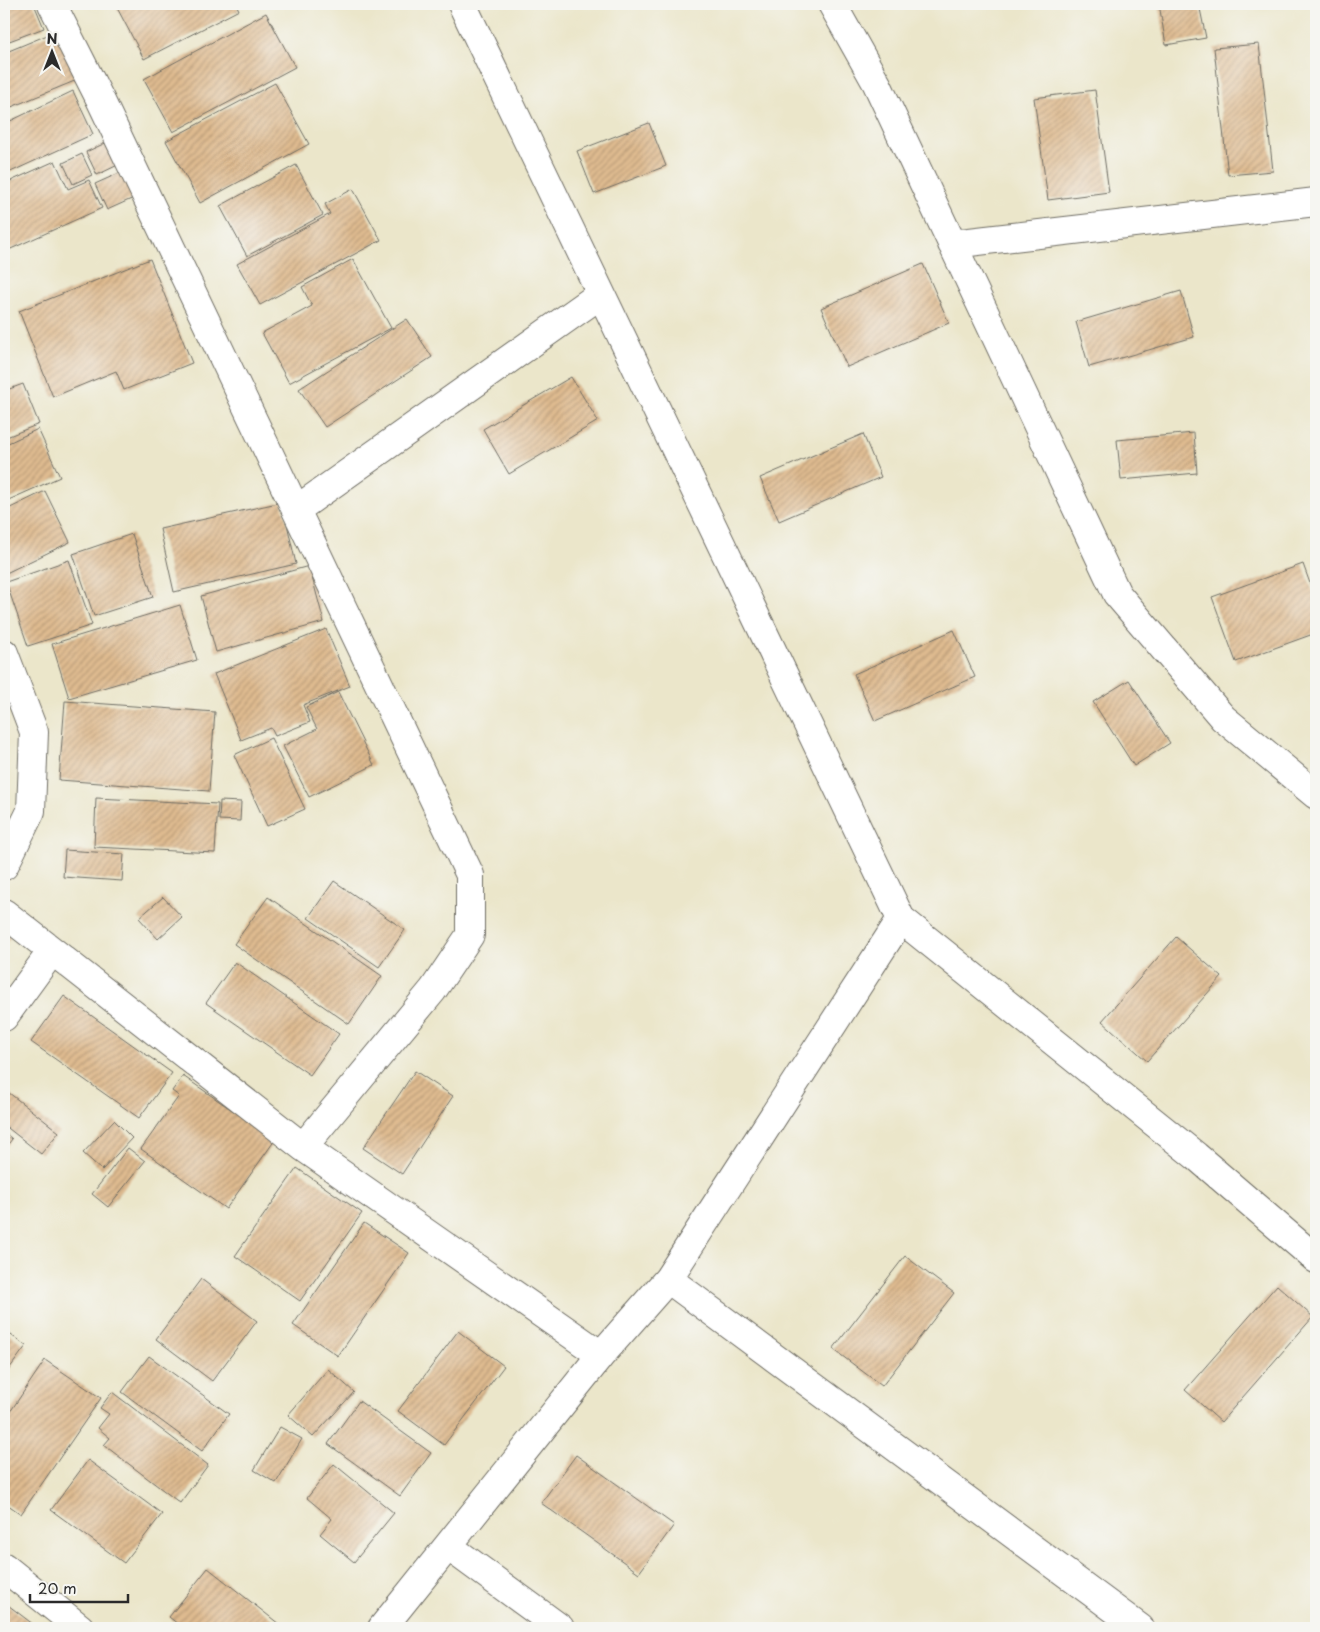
<svg xmlns="http://www.w3.org/2000/svg" width="1320" height="1632" viewBox="0 0 1320 1632" font-family="'Playpen Sans',sans-serif">
	<style>
		.building { fill: url(#building-hatch) }
		.lines { fill: none; stroke-linecap: round; stroke-linejoin: round }
		.minor-casing { stroke: #6e6c63; stroke-width: 30 }
		.minor { stroke: #fff; stroke-width: 28 }
	</style>
	<defs>
		<pattern id="building-hatch" width="6" height="6" patternUnits="userSpaceOnUse" patternTransform="scale(1.25)"><rect width="6" height="6" fill="#dfbb90"/><path d="M-1 1l2-2M0 6l6-6M5 7l2-2" fill="none" stroke="#b59876"/></pattern>
	</defs>
	<rect width="100%" height="100%" fill="#f6f6f2"/>
	<filter id="ink" filterUnits="userSpaceOnUse"><feTurbulence type="fractalNoise" baseFrequency=".02" numOctaves="2"/><feDisplacementMap in="SourceGraphic" scale="10" xChannelSelector="R" yChannelSelector="G"/><feConvolveMatrix kernelMatrix="1 2 1 2 8 2 1 2 1" color-interpolation-filters="sRGB"/></filter>
	<filter id="wash" filterUnits="userSpaceOnUse"><feTurbulence type="fractalNoise" baseFrequency=".0096" numOctaves="4" result="noise"/><feDisplacementMap in="SourceGraphic" scale="20" xChannelSelector="R" yChannelSelector="G"/><feGaussianBlur stdDeviation="1.12" result="paint"/><feColorMatrix in="noise" values="0 0 0 0 0 0 0 0 0 0 0 0 0 0 0 0 0 1.4 0 .05"/><feComposite in="paint" operator="in"/></filter>
	<g filter="url(#wash)">
		<rect width="100%" height="100%" fill="#ebe6ca"/>
		<g id="blocks">
			<path class="building" d="M4 4H34L44 28 4 43Z
				M115 4H236L239 10 144 59Z
				M1159 4H1199L1206 38 1166 45Z
				M266 13 295 67 173 132 144 79Z
				M57 31 77 80 4 110V53Z
				M1259 44 1273 171 1228 175 1214 48Z
				M275 83 309 144 200 203 166 141Z
				M1095 90 1109 192 1048 200 1034 98Z
				M73 91 93 134 4 175V124Z
				M649 123 666 166 594 194 577 151Z
				M112 140 122 163 97 175 86 152Z
				M82 154 92 175 73 184 63 163Z
				M55 161 68 189 89 180 102 208 4 252V184Z
				M296 165 323 215 247 256 220 206Z
				M126 170 138 196 107 210 95 184Z
				M353 189 381 240 260 305 237 264 330 214 325 204Z
				M150 259 192 363 124 390 116 371 53 397 19 311Z
				M353 259 391 328 289 383 262 333 312 306 302 287Z
				M923 264 949 323 847 367 821 308Z
				M1181 291 1194 337 1089 367 1076 322Z
				M407 319 432 357 325 427 299 389Z
				M571 377 598 421 509 474 483 429Z
				M23 384 39 424 4 438V391Z
				M38 429 60 477 4 502V445Z
				M1194 433 1197 473 1121 480 1117 440Z
				M863 434 881 477 779 521 760 478Z
				M45 491 70 542 4 574V511Z
				M282 502 296 564 174 592 160 529Z
				M132 534 153 597 94 616 73 554Z
				M69 560 92 625 28 646 6 582Z
				M1303 564 1316 600V633L1236 662 1212 597Z
				M309 566 324 622 216 652 201 596Z
				M180 605 197 660 69 698 52 644Z
				M326 629 350 686 303 705 310 722 275 736 271 728 241 740 214 674Z
				M954 630 975 677 875 721 854 674Z
				M1129 680 1170 743 1134 766 1093 702Z
				M338 692 374 765 309 797 283 746 317 729 306 707Z
				M65 701 215 712 209 791 59 780Z
				M271 738 305 809 267 826 234 755Z
				M96 798 218 804 215 853 94 847Z
				M220 801 241 802 240 821 219 820Z
				M65 850 124 854 122 881 63 877Z
				M334 881 405 930 379 967 308 918Z
				M163 897 182 917 158 939 139 918Z
				M268 897 382 976 349 1024 234 944Z
				M4 934 10 938 4 946Z
				M1176 937 1222 977 1147 1061 1102 1021Z
				M235 962 339 1034 310 1075 206 1003Z
				M64 996 172 1073 139 1118 31 1042Z
				M415 1071 453 1096 402 1174 363 1148Z
				M183 1076 275 1140 226 1209 141 1149 179 1096 172 1091Z
				M4 1089 59 1132 41 1154 4 1125Z
				M114 1120 132 1138 102 1170 83 1153Z
				M4 1132 12 1139 4 1150Z
				M128 1148 145 1161 108 1207 92 1194Z
				M297 1168 362 1213 300 1301 235 1256Z
				M364 1223 409 1253 338 1356 293 1325Z
				M905 1256 954 1293 882 1386 833 1349Z
				M201 1279 257 1321 212 1381 156 1339Z
				M1277 1285 1313 1317 1221 1422 1185 1390Z
				M4 1330 26 1346 4 1376Z
				M458 1331 504 1366 444 1445 398 1411Z
				M149 1356 229 1414 202 1451 122 1392Z
				M45 1360 101 1398 21 1514 4 1502V1421Z
				M328 1369 354 1392 313 1437 288 1415Z
				M112 1392 208 1465 180 1503 104 1445 110 1438 98 1428 109 1414 100 1408Z
				M359 1401 431 1453 400 1496 328 1444Z
				M280 1427 302 1439 276 1483 254 1470Z
				M576 1455 674 1525 639 1573 541 1503Z
				M88 1460 162 1514 124 1563 51 1510Z
				M334 1464 394 1513 354 1562 320 1534 332 1519 307 1498Z
				M208 1568 284 1628H183L169 1617Z
				M4 1602 38 1628H4Z"/>
		</g>
	</g>
	<g filter="url(#ink)">
		<use href="#blocks" fill-opacity="0" stroke="#6e6c63" stroke-width="1"/>
		<g class="lines">
			<g class="minor-casing">
				<path id="minor" d="M52 4 100 99 470 875V935L433 990 303 1147
					M462 4 901 919 1196 1156 1316 1259
					M832 4 877 84 1117 594 1223 718 1316 795
					M952 244 1316 202
					M296 510 601 294
					M4 653 34 732 31 811 4 866
					M4 913 303 1147 601 1355
					M4 1017 52 951
					M668 1279 1140 1628
					M448 1546 560 1628
					M4 1567 80 1628
					M382 1628 601 1355 668 1279 901 919"/>
			</g>
			<use href="#minor" class="minor"/>
		</g>
	</g>
	<rect width="1320" height="1632" fill="none" stroke="#f6f6f2" stroke-width="20"/>
	<g transform="translate(52 52)" stroke="#f6f6f2" stroke-width="4" paint-order="stroke">
	<path d="M0-4L9 19L0 12L-9 19Z" fill="#2b2b2b"/>
	<text y="-8" font-size="14" font-weight="bold" text-anchor="middle" fill="#2b2b2b">N</text>
	</g>
	<path d="M30 1594v8h98v-8" fill="none" stroke="#2b2b2b" stroke-width="2.5"/>
	<text x="38" y="1594" font-size="15" fill="#2b2b2b" stroke="#f6f6f2" stroke-width="4" paint-order="stroke">20 m</text>
</svg>
